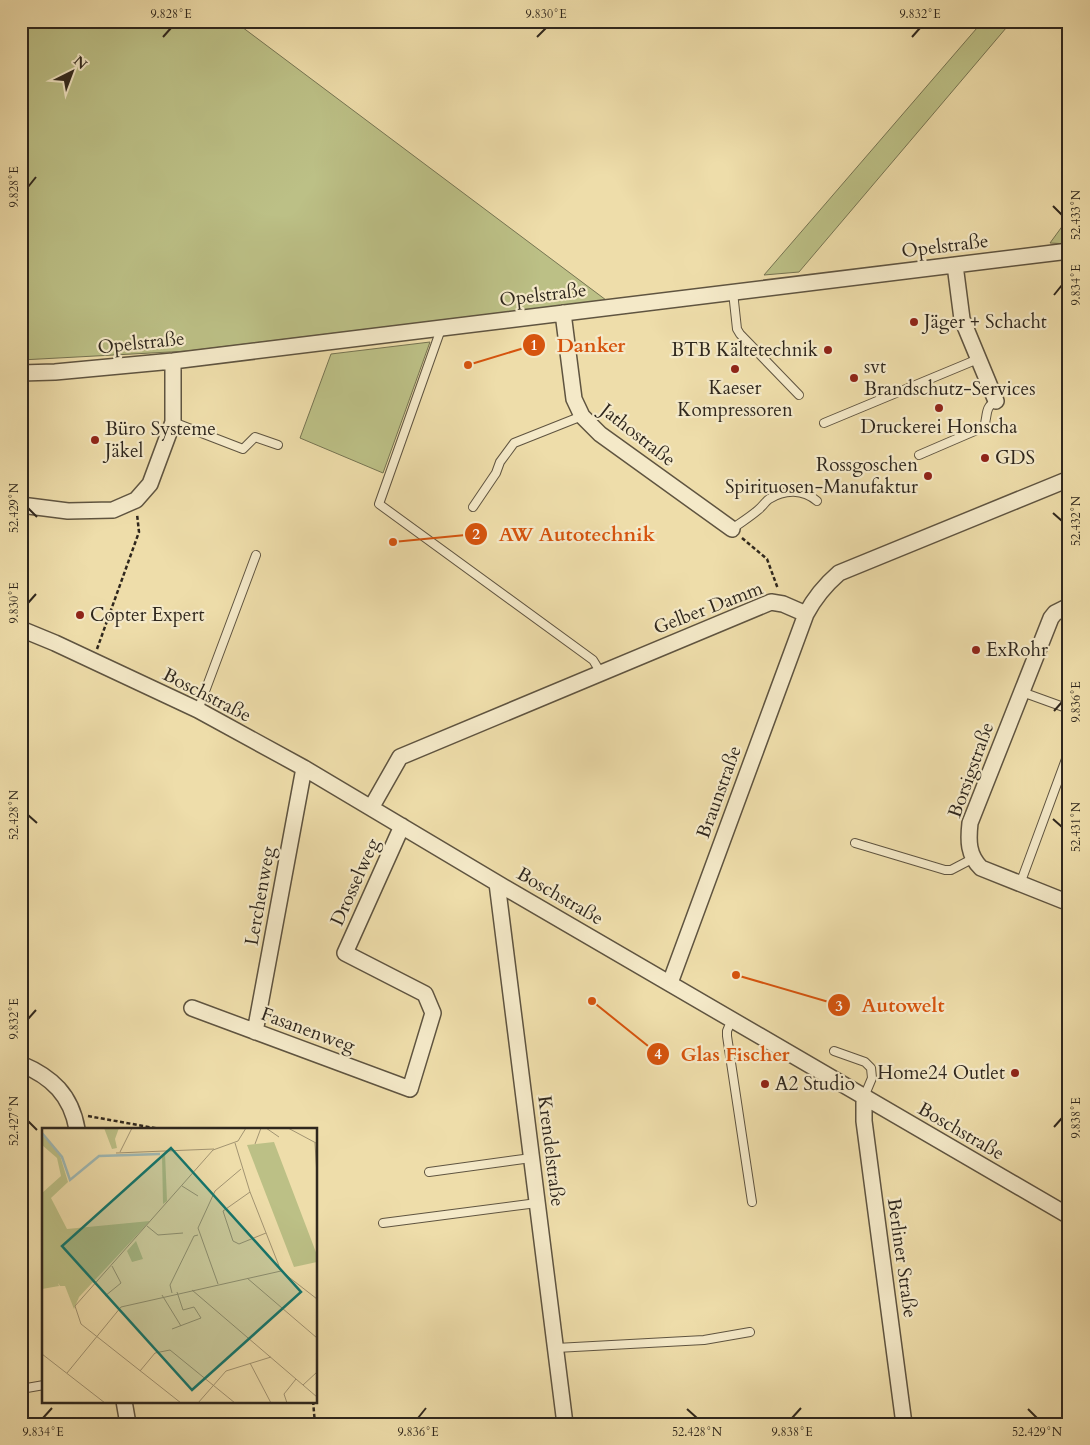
<svg xmlns="http://www.w3.org/2000/svg" width="1090" height="1445" viewBox="0 0 1090 1445" font-family="Cardo,serif">
	<style>
		.green { fill: #bcc086; stroke: #767452 }
		.lines { fill: none; stroke-linecap: round; stroke-linejoin: round }
		.service-casing { stroke: #5f5440; stroke-width: 10 }
		.minor-casing { stroke: #5f5440; stroke-width: 18 }
		.path { stroke: #2f271d; stroke-width: 2.5; stroke-dasharray: 4 2.5; stroke-linecap: butt }
		.service { stroke: #f4e9c8; stroke-width: 8 }
		.minor { stroke: #f4e9c8; stroke-width: 15 }
		.ticks { fill: none; stroke: #2f271d; stroke-width: 2 }
		.poi-dot { fill: #8f2418; stroke: #f4e9c8; stroke-width: 2 }
		.labels { text-anchor: middle; dominant-baseline: central; stroke-width: 4.5; stroke-linejoin: round; paint-order: stroke }
		.street-label { font-size: 19px; fill: #2f271d; stroke: #f4e9c8 }
		.poi-label { font-size: 19px; fill: #2f271d; stroke: #f4e9c8; text-anchor: start }
		.inset-river { fill: none; stroke: #9fb9b5; stroke-width: 2.5 }
		.inset-road { fill: none; stroke: #a29472; stroke-width: 1 }
		.view { fill: #0f766e; fill-opacity: 0.15; stroke: #0f766e; stroke-width: 2.5 }
		.inset-edge { fill: none; stroke: #2f271d; stroke-width: 2.5 }
		.leader { fill: none; stroke: #d6540e; stroke-width: 2 }
		.callout-dot { fill: #d6540e; stroke: #f4e9c8; stroke-width: 2 }
		.mark-label { font-size: 15px; text-anchor: middle; font-weight: bold; fill: #fff }
		.callout-label { font-size: 20px; text-anchor: middle; font-weight: bold; fill: #d6540e; stroke: #f4e9c8; stroke-width: 4.5; stroke-linejoin: round; paint-order: stroke }
		.neatline { fill: none; stroke: #2f271d; stroke-width: 2 }
		.ticks-label { font-size: 12px; text-anchor: middle; fill: #2f271d }
	</style>
	<rect width="100%" height="100%" fill="#eda"/>
	<filter id="stains"><feTurbulence type="fractalNoise" baseFrequency=".004" numOctaves="4"/><feColorMatrix values="0 0 0 0 .2 0 0 0 0 .09 0 0 0 0 .02 0 0 0 .5 -.17"/></filter>
	<radialGradient id="worn" r=".72"><stop offset=".6" stop-color="#630" stop-opacity="0"/><stop offset="1" stop-color="#630" stop-opacity=".3"/></radialGradient>
	<path class="green" d="M21 21H234L606 300 188 351 21 360Z
		M983 21H1012L799 272 764 275Z
		M1069 217V244L1050 243Z
		M430 342 383 473 300 438 331 354Z"/>
	<g class="lines">
		<g class="service-casing">
			<path id="service" d="M733 292 737 329 740 334 799 395
				M441 329 379 504 593 660 601 673
				M173 422 243 449 255 437 278 445
				M824 423 978 359
				M919 455 984 427C988 416 984 407 996 401
				M473 507 496 473 500 462 514 443 582 416
				M732 529C740 523 750 517 758 510 762 507 765 502 769 499 785 489 803 489 817 501
				M1022 692 1069 709
				M198 710 256 555
				M855 843 945 870H951L972 859
				M1020 884 1069 751
				M732 1019 727 1031V1036L752 1202
				M834 1051 865 1062 871 1068 872 1078 864 1097
				M429 1172 531 1158
				M383 1223 537 1203
				M556 1348 704 1340 750 1332
				M21 1389 44 1385"/>
		</g>
		<g class="minor-casing">
			<path id="minor" d="M955 265 962 319 996 401
				M563 313 574 399 582 416 600 434 732 529
				M21 373 55 372 173 361 1069 251
				M21 505 68 511 113 510 136 500 150 484 173 422V361
				M1069 606 1055 613 1051 618 970 823C968 841 968 855 981 868L1069 903
				M21 629 55 643 198 710 304 768 497 883 1069 1216
				M371 808 400 757 771 602 783 604 806 614
				M497 883 565 1424
				M670 983 806 614C815 597 824 586 839 573L1069 479
				M192 1008 410 1089 433 1013 425 994 345 953 402 826
				M255 1032 304 768
				M21 1064C52 1077 71 1095 77 1129
				M864 1097V1121L904 1424
				M124 1401 128 1424"/>
		</g>
		<path class="path" d="M742 538 767 559 778 589
			M97 649 139 532 137 514
			M88 1116 160 1129
			M313 1401 315 1424"/>
		<use href="#service" class="service"/>
		<use href="#minor" class="minor"/>
	</g>
	<path class="ticks" d="M163 37 171 28M537 37 546 28M912 37 920 28M28 187 36 177M1053 206 1062 215M1054 295 1062 285M28 508 37 517M1053 513 1062 521M28 603 36 594M1054 711 1062 702M28 815 37 823M1053 819 1062 827M28 1019 36 1010M28 1121 37 1130M1054 1127 1062 1118M687 1409 697 1418M1028 1409 1037 1418M43 1418 52 1408M418 1418 426 1408M792 1418 801 1408"/>
	<g class="poi-dot">
		<circle cx="914" cy="322" r="5"/>
		<circle cx="828" cy="350" r="5"/>
		<circle cx="735" cy="369" r="5"/>
		<circle cx="854" cy="378" r="5"/>
		<circle cx="939" cy="408" r="5"/>
		<circle cx="95" cy="440" r="5"/>
		<circle cx="985" cy="458" r="5"/>
		<circle cx="928" cy="476" r="5"/>
		<circle cx="80" cy="615" r="5"/>
		<circle cx="976" cy="650" r="5"/>
		<circle cx="1015" cy="1073" r="5"/>
		<circle cx="765" cy="1084" r="5"/>
	</g>
	<g class="labels">
		<g class="street-label">
			<text transform="translate(945 246) rotate(-7)">Opelstraße</text>
			<text transform="translate(543 295) rotate(-7)">Opelstraße</text>
			<text transform="translate(141 343) rotate(-6)">Opelstraße</text>
			<text transform="translate(638 435) rotate(38)">Jathostraße</text>
			<text transform="translate(708 608) rotate(-21)">Gelber Damm</text>
			<text transform="translate(207 695) rotate(27)">Boschstraße</text>
			<text transform="translate(971 770) rotate(-70)">Borsigstraße</text>
			<text transform="translate(719 792) rotate(-70)">Braunstraße</text>
			<text transform="translate(355 882) rotate(-66)">Drosselweg</text>
			<text transform="translate(260 896) rotate(-80)">Lerchenweg</text>
			<text transform="translate(560 896) rotate(30)">Boschstraße</text>
			<text transform="translate(308 1030) rotate(20)">Fasanenweg</text>
			<text transform="translate(961 1131) rotate(30)">Boschstraße</text>
			<text transform="translate(551 1151) rotate(83)">Krendelstraße</text>
			<text transform="translate(902 1258) rotate(82)">Berliner Straße</text>
		</g>
		<g class="poi-label">
			<text x="924" y="322">Jäger + Schacht</text>
			<text x="818" y="350" text-anchor="end">BTB Kältetechnik</text>
			<text x="864" y="367">svt<tspan x="864" dy="22">Brandschutz-Services</tspan></text>
			<text x="735" y="388" text-anchor="middle">Kaeser<tspan x="735" dy="22">Kompressoren</tspan></text>
			<text x="939" y="427" text-anchor="middle">Druckerei Honscha</text>
			<text x="105" y="429">Büro Systeme<tspan x="105" dy="22">Jäkel</tspan></text>
			<text x="995" y="458">GDS</text>
			<text x="918" y="465" text-anchor="end">Rossgoschen<tspan x="918" dy="22">Spirituosen-Manufaktur</tspan></text>
			<text x="90" y="615">Copter Expert</text>
			<text x="986" y="650">ExRohr</text>
			<text x="1005" y="1073" text-anchor="end">Home24 Outlet</text>
			<text x="775" y="1084">A2 Studio</text>
		</g>
	</g>
	<g transform="translate(42 1128)">
		<rect width="275" height="275" fill="#eda"/>
		<path d="M62 0H77L73 11 75 20 70 21ZM0 7 17 24 26 54 9 70 25 101 108 93 37 169 32 181 23 158H18L16 155 17 158 0 161V65L19 48 15 30 0 17ZM232 14 275 127V134L252 139 205 17ZM123 25 125 73 121 76 120 27ZM94 113 101 131 90 134 85 123Z" fill="#bcc086"/>
		<path class="inset-river" d="M0 5 20 29 28 52 57 28 118 26"/>
		<path class="inset-road" d="M224 0 237 9M246 0 274 15M193 15 208 64 239 143 275 171M273 15 275 48M213 16 219 0M78 24 90 0M74 25 172 21M140 58 156 68M208 64 181 83 191 113 197 116 224 105M105 98 116 107 141 105M205 150 275 210M176 156 156 100 173 63 199 41M150 162 275 269M130 165 128 157 152 108 156 107M120 167 139 198M63 168 79 155 70 138M130 201 159 190 152 179 141 182 135 164M0 226 63 275M208 235 229 275M98 243 113 225 128 222 193 275M25 245 79 179 239 143M261 257 275 244M139 275 39 196 33 178 171 22 196 13 204 0M156 275 184 243 229 229M245 275 242 266 254 251"/>
		<path class="view" d="M129 20 259 164 150 262 20 118Z"/>
		<rect width="275" height="275" class="inset-edge"/>
	</g>
	<path class="leader" d="M468 365L534 345M393 542L476 534M736 975L839 1005M592 1001L658 1054"/>
	<g class="callout-dot">
		<circle cx="468" cy="365" r="5"/>
		<circle cx="393" cy="542" r="5"/>
		<circle cx="736" cy="975" r="5"/>
		<circle cx="592" cy="1001" r="5"/>
		<circle cx="534" cy="345" r="12"/>
		<circle cx="476" cy="534" r="12"/>
		<circle cx="839" cy="1005" r="12"/>
		<circle cx="658" cy="1054" r="12"/>
	</g>
	<g class="mark-label">
		<text x="534" y="350">1</text>
		<text x="476" y="539">2</text>
		<text x="839" y="1011">3</text>
		<text x="658" y="1059">4</text>
	</g>
	<g class="callout-label">
		<text x="591" y="352">Danker</text>
		<text x="577" y="541">AW Autotechnik</text>
		<text x="903" y="1012">Autowelt</text>
		<text x="735" y="1061">Glas Fischer</text>
	</g>
	<rect width="1090" height="1445" fill="none" stroke="#eda" stroke-width="55"/>
	<g transform="translate(72 72) rotate(42)" stroke="#f4e9c8" stroke-width="4" paint-order="stroke">
	<path d="M0-4L9 19L0 12L-9 19Z" fill="#2f271d"/>
	<text y="-8" font-size="14" font-weight="bold" text-anchor="middle" fill="#2f271d">N</text>
	</g>
	<rect x="28" y="28" width="1034" height="1390" class="neatline"/>
	<g class="ticks-label">
		<text x="171" y="18">9.828°E</text>
		<text x="546" y="18">9.830°E</text>
		<text x="920" y="18">9.832°E</text>
		<text transform="translate(14 187) rotate(-90)" y="4">9.828°E</text>
		<text transform="translate(1076 215) rotate(-90)" y="4">52.433°N</text>
		<text transform="translate(1076 285) rotate(-90)" y="4">9.834°E</text>
		<text transform="translate(14 508) rotate(-90)" y="4">52.429°N</text>
		<text transform="translate(1076 521) rotate(-90)" y="4">52.432°N</text>
		<text transform="translate(14 603) rotate(-90)" y="4">9.830°E</text>
		<text transform="translate(1076 702) rotate(-90)" y="4">9.836°E</text>
		<text transform="translate(14 815) rotate(-90)" y="4">52.428°N</text>
		<text transform="translate(1076 827) rotate(-90)" y="4">52.431°N</text>
		<text transform="translate(14 1019) rotate(-90)" y="4">9.832°E</text>
		<text transform="translate(1076 1118) rotate(-90)" y="4">9.838°E</text>
		<text transform="translate(14 1121) rotate(-90)" y="4">52.427°N</text>
		<text x="43" y="1436">9.834°E</text>
		<text x="418" y="1436">9.836°E</text>
		<text x="697" y="1436">52.428°N</text>
		<text x="792" y="1436">9.838°E</text>
		<text x="1037" y="1436">52.429°N</text>
	</g>
	<rect width="100%" height="100%" filter="url(#stains)"/>
	<rect width="100%" height="100%" fill="url(#worn)"/>
</svg>
